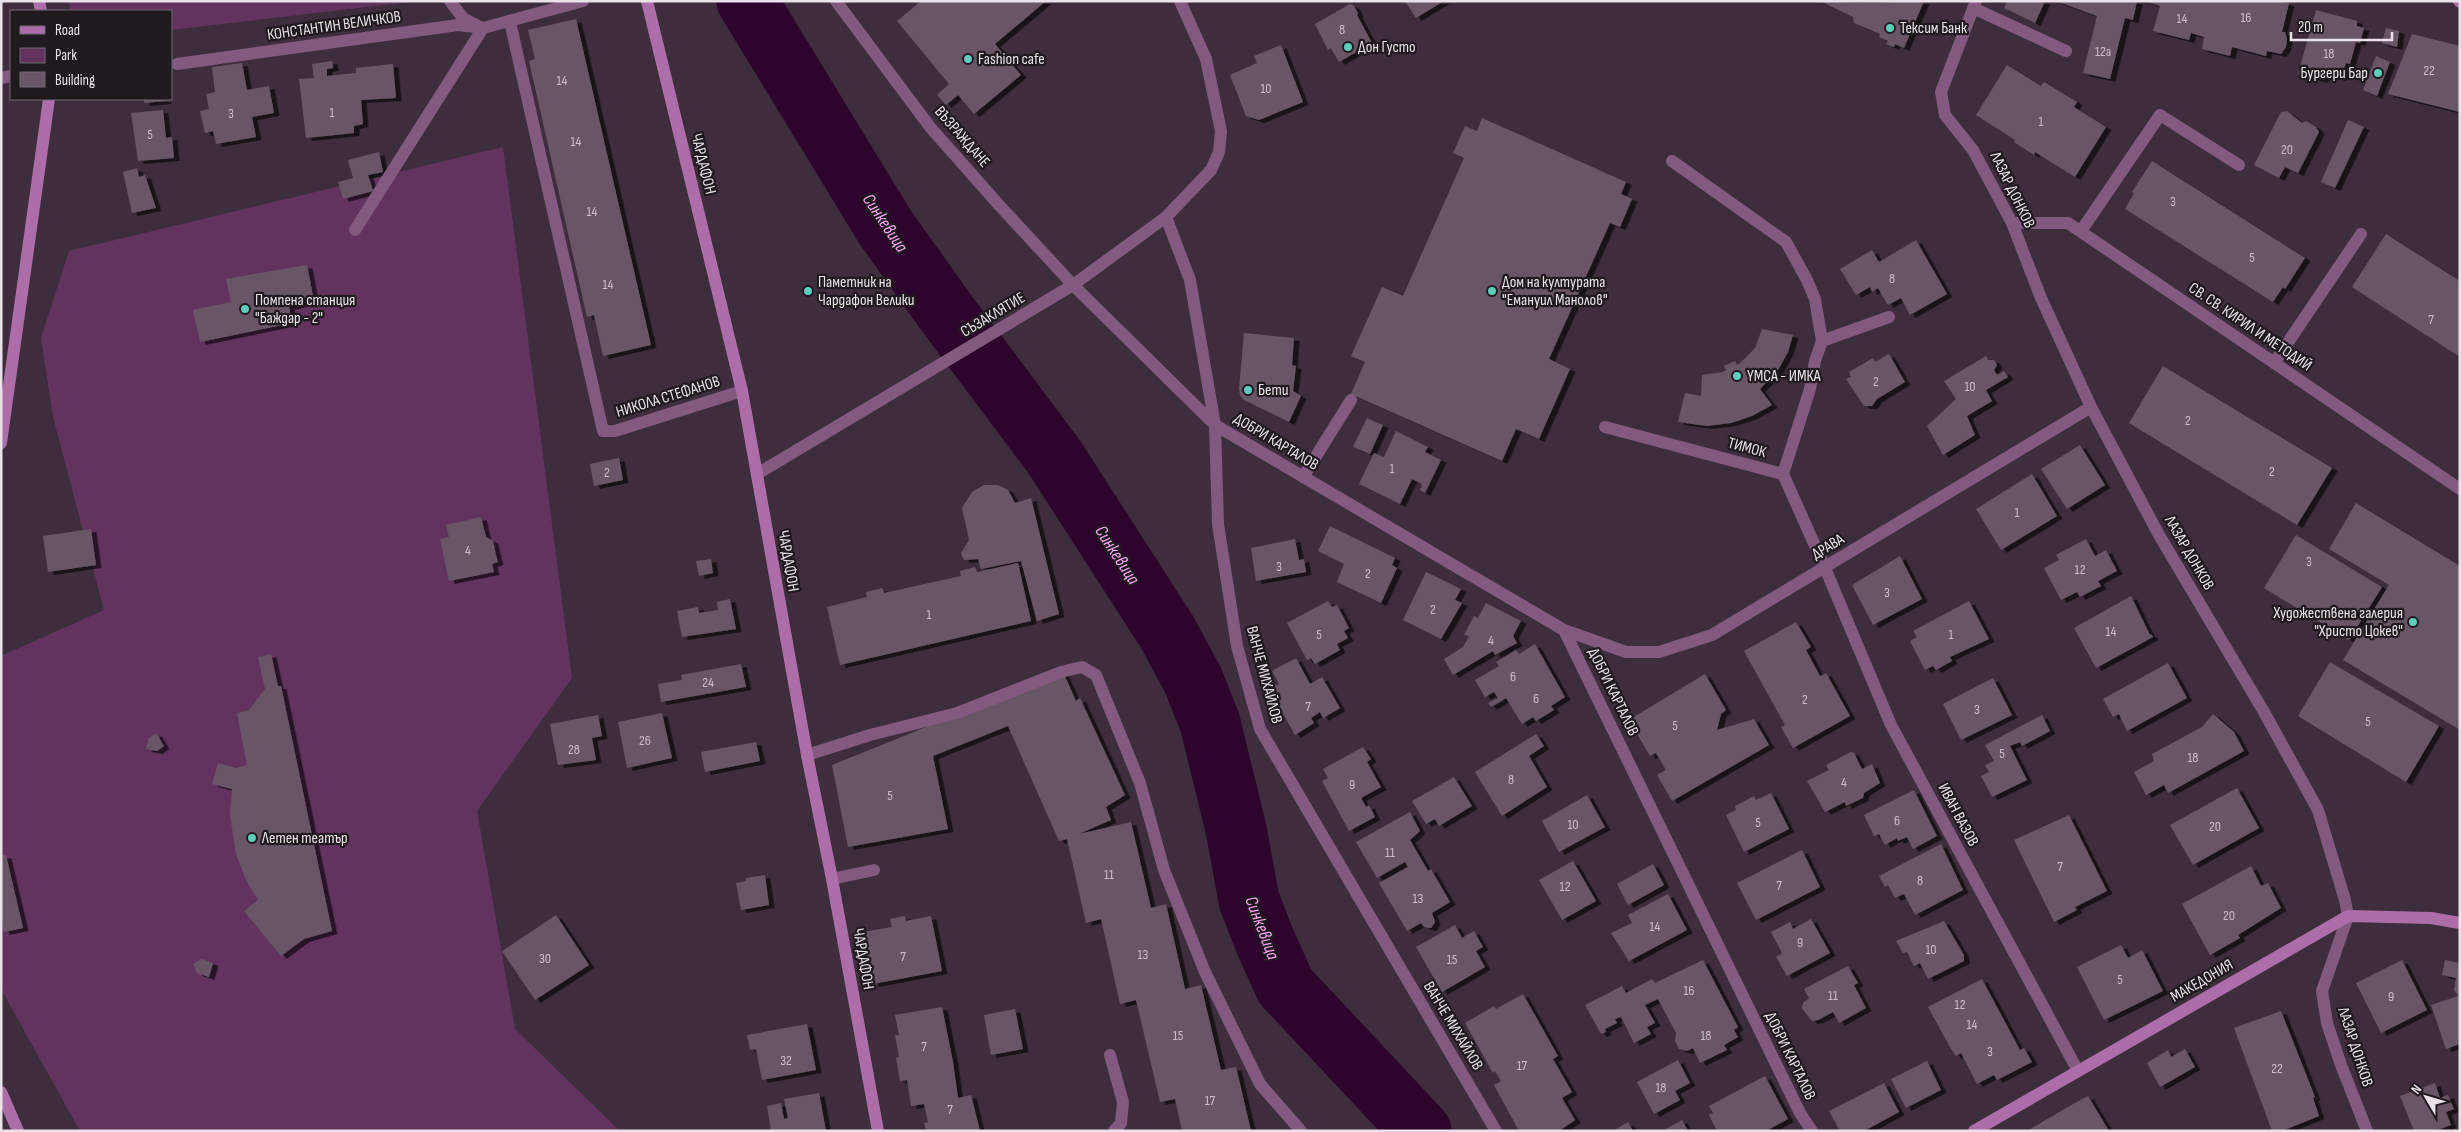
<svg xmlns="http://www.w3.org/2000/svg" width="2461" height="1132" viewBox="0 0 2461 1132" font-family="'Sofia Sans Condensed',sans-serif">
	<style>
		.green { fill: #633360 }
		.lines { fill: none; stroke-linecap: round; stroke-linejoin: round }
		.river { stroke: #2d042c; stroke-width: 61 }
		.building { fill: #685766; filter: url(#shadow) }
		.lane { stroke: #825a7f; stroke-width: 12 }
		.street { stroke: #825a7f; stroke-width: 12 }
		.secondary { stroke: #ad6da8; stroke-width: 12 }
		.poi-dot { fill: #5dceb9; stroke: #201920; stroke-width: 2 }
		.labels { text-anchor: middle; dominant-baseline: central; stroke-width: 4.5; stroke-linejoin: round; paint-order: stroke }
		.number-label { font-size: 14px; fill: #cabec9 }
		.street-label { font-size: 16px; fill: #ebe1ea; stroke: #201920 }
		.poi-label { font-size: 16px; fill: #ebe1ea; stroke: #201920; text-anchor: start }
		.water-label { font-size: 18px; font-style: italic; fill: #faa6f3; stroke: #201920 }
	</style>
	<defs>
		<filter id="shadow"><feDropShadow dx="5.5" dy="3" stdDeviation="0" flood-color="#0009"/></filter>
	</defs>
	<rect width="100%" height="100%" fill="#3e2e3d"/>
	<path class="green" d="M69 1H417L171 30V11H70Z
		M503 147 572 678 477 811 515 1029 620 1131H80L1 989V656L104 610 53 417 41 338 69 251Z"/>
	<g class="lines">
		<path class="river" d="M747 1 885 227 945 311 1055 458 1167 632 1193 680 1210 723 1236 829 1249 900 1264 939 1285 986 1421 1131"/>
	</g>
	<path class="building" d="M921 1H1046L995 44 1021 75 974 114 958 95 946 105 937 95 949 84 897 21Z
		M1405 1H1444L1416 18Z
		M1820 1 1860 3 1924 1 1904 48 1895 44 1894 47 1886 44 1888 41 1879 37 1880 34 1854 23 1853 17Z
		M2007 1H2045L2035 23 2004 8Z
		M2056 1H2137L2133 20 2125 18 2110 79 2083 73 2097 16Z
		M2146 1H2280L2289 3 2282 32H2285L2287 39 2286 47 2281 54 2267 51 2266 56 2232 47 2230 56 2202 49 2204 37 2191 33 2189 40 2153 31 2160 6Z
		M1350 4 1354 6 1358 13 1357 15 1372 43 1339 62 1331 48 1328 50 1315 24Z
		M2316 10 2357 21V26L2364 28 2360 43 2356 42 2350 64 2346 63 2341 78 2325 75 2323 80 2298 74Z
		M576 19 651 345 603 356 594 315 587 317 529 61 535 59 528 30Z
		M2386 28 2399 31 2397 47 2382 43Z
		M2412 34 2460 46V112L2388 94Z
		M1281 45 1303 102 1259 120 1246 116 1230 75 1257 63 1254 56Z
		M2376 56 2390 62 2377 96 2363 90Z
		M332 61 333 68 327 69V76L356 73V68L393 64 396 98 361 100 363 124 354 126V133L306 138 299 79 314 78 312 64Z
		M242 63 247 90 269 86 274 113 252 117 256 137 216 144 213 131 205 133 200 111 209 109 206 94 215 92 212 67Z
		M2007 65 2041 86 2044 82 2077 102 2074 107 2106 127 2075 177 2035 152 2034 155 2014 142 2015 140 1976 115Z
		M144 99H165L166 101 144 103Z
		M163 110 166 138 172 137 174 158 138 161 131 113Z
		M2287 111 2302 123 2306 121 2316 127 2319 132 2298 173 2285 167 2279 178 2254 165 2281 112Z
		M1482 118 1626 182 1621 194 1632 199 1620 227 1610 223 1549 359 1570 369 1539 439 1516 429 1502 461 1351 394 1365 362 1351 356 1382 287 1403 296 1464 158 1453 153 1465 126 1477 131Z
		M2348 120 2364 127 2335 188 2321 182Z
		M379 152 383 172 368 175 373 191 343 199 338 182 353 178 348 160Z
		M2152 161 2305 258 2285 289 2283 287 2273 302 2125 209 2134 193 2132 192Z
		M137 168 139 177 145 175 156 208 132 213 123 172Z
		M2386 234 2460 281V357L2352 287Z
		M1916 240 1947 294 1910 315 1901 298 1888 305 1878 288 1872 292 1870 287 1856 295 1840 269 1872 250 1879 262Z
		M307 265 314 301 289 307 292 323 200 342 193 310 231 302 226 279Z
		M1762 329 1793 335 1788 352 1778 370 1760 389 1772 405 1752 416 1731 423 1707 426 1678 422 1685 393 1701 396 1702 375 1723 372 1726 370 1724 366 1735 361 1737 365 1740 363 1755 348Z
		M1244 333 1294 338 1292 365 1296 366 1293 391 1301 396 1289 422 1244 400 1240 395 1239 389Z
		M1889 354 1905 382 1877 399 1872 406H1864L1846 379 1851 377 1849 372 1873 358 1875 362Z
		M1986 356 1988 360H1994L1997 365 1994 370 1997 375 2004 371 2008 377 1986 390 1992 401 1967 416 1975 435 1943 455 1927 426 1956 399 1944 381Z
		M2163 366 2332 468 2297 525 2129 423Z
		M1367 418 1383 425 1370 454 1353 447Z
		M1396 431 1428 447 1425 452 1441 460 1425 493 1420 490 1422 485 1420 483 1412 479 1400 504 1359 484 1374 453 1384 457Z
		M2080 445 2105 485 2067 509 2041 469Z
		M619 458 623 480 594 486 590 464Z
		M2032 474 2057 516 2001 550 1976 509Z
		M984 485H998L1008 490 1015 503 1031 498 1059 614 1037 621 1021 561 981 569 978 559 964 560 961 553 969 540 962 508 972 492Z
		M2356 503 2460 566V730L2343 660 2389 585 2329 549Z
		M481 517 486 537 493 541 496 555 498 562 492 564 494 572 449 581 440 539 449 537 446 525Z
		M1330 526 1395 558 1392 565 1397 568 1381 603 1337 582 1344 564 1318 551Z
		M91 529 96 565 48 572 43 536Z
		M2296 535 2382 587 2349 640 2264 588Z
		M1295 539 1299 560 1304 559 1306 572 1256 581 1251 548Z
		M2086 539 2095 556 2106 550 2117 571 2098 581 2101 586 2080 597 2077 592 2061 600 2044 568 2059 560 2056 555Z
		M1900 556 1922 599 1873 625 1852 585Z
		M711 559 713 573 699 576 696 561Z
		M1018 563 1031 621 840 665 827 607 867 597 866 592 882 588 884 593 961 576 960 571 975 567 977 572Z
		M1426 572 1461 589 1455 600 1462 603 1441 639 1403 620Z
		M2131 596 2150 635 2151 634 2153 637 2096 668 2074 628Z
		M730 599 736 629 682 637 677 611 698 607 699 613 718 610 717 602Z
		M1328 601 1332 607 1337 605 1349 628 1344 631 1348 638 1337 644 1340 650 1315 664 1311 658 1307 660 1287 623Z
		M1969 601 1989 639 1950 657 1952 661 1936 670 1933 666 1925 670 1910 641 1917 637 1913 631Z
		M1486 603 1521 621 1513 636 1517 643 1495 655 1493 651 1453 675 1444 659 1463 647 1469 636 1464 635 1474 616 1478 618Z
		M1796 622 1811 647 1806 650 1820 676 1826 673 1850 716 1793 748 1781 727 1785 725 1744 651Z
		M1535 644 1565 697 1551 706 1554 710 1536 721 1533 717 1522 724 1506 698 1491 707 1488 703 1498 698 1494 692 1485 697 1475 680 1499 666 1496 662 1516 650 1519 654Z
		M271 654 278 686H281L332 931 304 939 281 956 244 911 258 900 246 880 236 854 230 815 232 789 212 784 218 763 236 768 247 765 237 713 249 710 265 689 258 657Z
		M1296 658 1310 684 1322 677 1340 708 1323 718 1320 712 1311 718 1314 723 1295 735 1277 703 1281 700 1274 686 1279 684 1272 671Z
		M2330 662 2439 726 2406 782 2298 716Z
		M2168 663 2187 698 2127 731 2119 714 2113 717 2103 699Z
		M741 664 746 687 661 702 658 684 682 680 681 675Z
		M1063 672 1076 701 1080 698 1125 795 1106 807 1111 820 1079 834 1131 822 1151 908 1166 904 1185 989 1201 985 1221 1070 1236 1067 1251 1131H1182L1175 1099 1160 1102 1136 1000 1120 1004 1101 919 1086 923 1067 839 1059 841 1008 726 933 756 948 829 848 847 832 765Z
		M1705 674 1726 710 1721 714 1717 730 1754 719 1769 745 1672 801 1657 775 1666 770 1656 753 1650 756 1629 720Z
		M1993 678 2012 715 1961 740 1943 704Z
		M662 713 672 758 627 768 618 722Z
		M2213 714 2234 732 2244 751 2168 793 2164 785 2146 795 2134 772 2154 761 2152 754 2202 727Z
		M598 715 602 736 592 738 596 760 558 765 550 724Z
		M2042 715 2050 731 2022 746 2020 742 2010 746 2027 780 1992 797 1981 776 1989 772 1985 765 1994 761 1985 745Z
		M156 733 164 746 157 751 146 749 149 738Z
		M1536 734 1544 746 1529 756 1547 787 1502 816 1475 772Z
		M756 742 760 761 705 772 701 752Z
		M1363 747 1371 759 1367 762 1381 787 1361 798 1366 807 1369 805 1375 817 1349 831 1322 781 1328 778 1323 769Z
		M1851 752 1854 753 1862 769 1872 764 1880 783 1864 793 1863 798 1846 806 1845 802 1825 812 1807 781 1829 770 1826 765Z
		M1454 777 1472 806 1439 826 1435 819 1426 824 1412 801Z
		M2237 788 2259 828 2193 865 2170 825Z
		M1914 790 1937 836 1913 849 1907 837 1898 841 1897 838 1885 845 1879 834 1874 836 1864 815Z
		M1771 793 1789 829 1744 852 1726 815 1736 810 1735 806 1754 796 1756 800Z
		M1587 795 1605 827 1559 852 1542 821Z
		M1410 812 1420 831 1410 840 1428 871 1431 869 1450 902 1432 913 1435 922 1431 928 1424 927 1421 923 1407 931 1379 883 1408 867 1405 862 1377 878 1356 842Z
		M2069 815 2107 891 2075 907 2077 910 2054 922 2014 840Z
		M1941 844 1963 890 1915 915 1904 894 1895 898 1888 885 1885 887 1879 876Z
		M1802 850 1820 887 1756 920 1737 883Z
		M6 855 23 928 4 932 1 919V856Z
		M1573 861 1596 901 1562 920 1539 880Z
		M1653 864 1664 885 1628 905 1617 884Z
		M2251 866 2261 886 2268 883 2281 908 2238 935 2240 938 2210 955 2182 904Z
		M765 875 769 905 741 910 736 883 746 881V878Z
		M1668 894 1687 930 1629 961 1611 933 1632 923 1628 915Z
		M556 915 589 965 535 1000 502 951Z
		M905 916 906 921 931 916 942 971 873 984 863 932 892 927 890 919Z
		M1811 919 1830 953 1787 976 1776 957 1782 953 1771 932 1790 922 1793 929Z
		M1944 921 1964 955V961L1928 979 1920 963 1914 966 1907 952 1903 953 1896 941Z
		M1455 925 1462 938 1474 931 1483 947 1476 951 1485 967 1442 992 1416 947Z
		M2121 945 2128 958 2142 950 2163 991 2104 1020 2077 967Z
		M202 959 213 963 209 977 197 973 193 964Z
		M1703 960 1738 1027 1734 1030 1738 1037 1724 1045 1727 1050 1700 1063 1693 1048 1687 1051 1679 1049 1675 1041 1676 1033 1658 999 1645 1005 1655 1023 1647 1027 1651 1034 1634 1043 1621 1017 1615 1019 1617 1023 1605 1029 1606 1032 1601 1034 1585 1005 1622 986 1626 993 1652 979 1655 983Z
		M2402 960 2427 1010 2381 1033 2356 983Z
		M2445 960 2460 963V1044L2446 1049 2431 1005 2458 996 2454 990 2456 978 2442 975Z
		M1848 966 1858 983 1854 985 1866 1008 1839 1023 1833 1012 1818 1020 1812 1021 1802 1008 1803 1003 1809 998 1804 989Z
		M1982 979 2020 1050 2024 1048 2032 1062 1997 1080 1994 1075 1977 1084 1961 1053 1956 1056 1951 1049 1928 1007Z
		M1523 994 1558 1056 1553 1059 1572 1092 1562 1098 1575 1120 1559 1131H1519L1494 1085 1501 1081 1495 1071 1493 1073 1465 1023 1494 1006 1496 1009Z
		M942 1007 953 1062 958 1098 971 1095 980 1131H926L924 1123 928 1122 924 1104 911 1106 907 1080 900 1081 896 1058 899 1057 895 1035H899L895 1015Z
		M1015 1009 1023 1049 991 1055 984 1015Z
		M2281 1011 2315 1097 2313 1098 2319 1116 2282 1131H2272L2234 1028Z
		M807 1024 816 1070 762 1080 756 1049 750 1050 747 1035Z
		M2185 1049 2195 1067 2160 1087 2147 1063 2168 1050 2171 1057Z
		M1678 1060 1690 1083 1675 1091 1680 1100 1654 1114 1637 1082Z
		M1927 1061 1941 1090 1906 1108 1891 1079Z
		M1765 1076 1788 1119 1766 1131H1717L1709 1115 1713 1113 1709 1106Z
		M1884 1083 1899 1112 1864 1131H1840L1829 1111Z
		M2435 1083 2440 1098 2448 1095 2454 1109 2446 1112 2451 1125 2435 1131H2414L2400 1096Z
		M819 1093 826 1131H771L767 1106 781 1103 784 1119 788 1118 784 1099Z
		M2088 1096 2109 1131H2027L2066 1108Z
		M1682 1120 1688 1131H1662Z
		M1628 1122 1633 1131H1613Z"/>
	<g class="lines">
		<path class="lane" d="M450 1 463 18 480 27
			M1973 8 2066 51
			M510 22 603 431H615L742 391
			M483 28 583 1
			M1672 161 1786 242 1807 280 1815 299 1822 341 1815 361 1810 389 1783 474
			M355 230 483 28
			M2081 231 2160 115 2239 165
			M1822 341 1889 317
			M2274 363 2361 234
			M1215 425 1218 524 1237 646 1260 729 1496 1131
			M1605 427 1783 474 1825 568
			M1303 477 1351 400
			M807 755 870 735 957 713 1061 672 1082 667 1096 675 1140 783 1164 870 1205 972 1260 1084 1301 1131
			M832 879 874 870
			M1110 1055 1123 1102 1121 1123 1114 1131"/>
		<path class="street" d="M836 1 930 127 999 205 1073 285 1215 425 1564 630 1800 1113 1812 1131
			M1976 1 1941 92 1945 115 1973 150 2012 223 2041 298 2091 407 2159 535 2264 712 2318 810 2345 900 2348 916 2322 991 2327 1023 2341 1065 2367 1131
			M177 64 458 25 483 28
			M1 78 11 76
			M1166 217 1190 280 1215 425
			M2012 223H2068L2460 489
			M757 474 1073 285 1166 217 1211 170 1219 152 1221 131 1206 59 1180 1
			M1825 568 1891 725 2078 1071
			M1564 630 1626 652H1659L1712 635 2091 407"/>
		<path class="secondary" d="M39 1 41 11
			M647 1 742 391 807 755 832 879 878 1131
			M2459 1 2460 2
			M1 443 49 99
			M1 1092 18 1131
			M1974 1131 2348 916 2431 918 2460 923"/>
	</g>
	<g class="poi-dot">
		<circle cx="1890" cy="28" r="5"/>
		<circle cx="1348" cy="47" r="5"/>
		<circle cx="968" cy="59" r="5"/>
		<circle cx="2378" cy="73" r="5"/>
		<circle cx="808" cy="291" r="5"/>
		<circle cx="1492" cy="291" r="5"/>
		<circle cx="245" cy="309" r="5"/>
		<circle cx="1737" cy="376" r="5"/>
		<circle cx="1248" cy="390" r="5"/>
		<circle cx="2413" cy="622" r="5"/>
		<circle cx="252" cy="838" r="5"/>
	</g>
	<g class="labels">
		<g class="number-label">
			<text x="2246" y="17">16</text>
			<text x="2182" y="18">14</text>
			<text x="1342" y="29">8</text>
			<text x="2103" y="51">12a</text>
			<text x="2329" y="53">18</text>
			<text x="2429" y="70">22</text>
			<text x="562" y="80">14</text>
			<text x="1266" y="88">10</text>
			<text x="332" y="112">1</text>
			<text x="231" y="113">3</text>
			<text x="2041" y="121">1</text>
			<text x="150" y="134">5</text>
			<text x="576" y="141">14</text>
			<text x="2287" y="149">20</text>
			<text x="2173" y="201">3</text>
			<text x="592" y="211">14</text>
			<text x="2252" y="257">5</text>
			<text x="1892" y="278">8</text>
			<text x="608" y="284">14</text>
			<text x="2431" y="319">7</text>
			<text x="1876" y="381">2</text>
			<text x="1970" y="386">10</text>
			<text x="2188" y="420">2</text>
			<text x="1392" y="468">1</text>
			<text x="2272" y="471">2</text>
			<text x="607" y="472">2</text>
			<text x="2017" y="512">1</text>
			<text x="468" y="550">4</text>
			<text x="2309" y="561">3</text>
			<text x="1279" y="566">3</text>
			<text x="2080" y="569">12</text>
			<text x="1368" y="573">2</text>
			<text x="1887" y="592">3</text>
			<text x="1433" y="609">2</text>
			<text x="929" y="614">1</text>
			<text x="2111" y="631">14</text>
			<text x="1319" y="634">5</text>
			<text x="1951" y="634">1</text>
			<text x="1491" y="640">4</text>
			<text x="1513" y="676">6</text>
			<text x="708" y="682">24</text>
			<text x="1536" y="698">6</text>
			<text x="1805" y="699">2</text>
			<text x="1308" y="706">7</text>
			<text x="1977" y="709">3</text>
			<text x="2368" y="721">5</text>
			<text x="1675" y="725">5</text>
			<text x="645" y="740">26</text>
			<text x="574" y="749">28</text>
			<text x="2002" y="753">5</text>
			<text x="2193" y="757">18</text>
			<text x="1511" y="779">8</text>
			<text x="1844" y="782">4</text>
			<text x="1352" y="784">9</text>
			<text x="890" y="795">5</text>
			<text x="1897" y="820">6</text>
			<text x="1758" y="822">5</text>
			<text x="1573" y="824">10</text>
			<text x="2215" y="826">20</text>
			<text x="1390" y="852">11</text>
			<text x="2060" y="866">7</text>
			<text x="1109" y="874">11</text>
			<text x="1920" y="880">8</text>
			<text x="1779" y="885">7</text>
			<text x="1565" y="886">12</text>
			<text x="1418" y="898">13</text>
			<text x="2229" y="915">20</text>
			<text x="1655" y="926">14</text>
			<text x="1800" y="942">9</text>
			<text x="1931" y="949">10</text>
			<text x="1143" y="954">13</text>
			<text x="903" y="956">7</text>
			<text x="545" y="958">30</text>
			<text x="1452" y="959">15</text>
			<text x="2120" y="979">5</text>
			<text x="1689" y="990">16</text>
			<text x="1833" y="995">11</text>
			<text x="2391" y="996">9</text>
			<text x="1960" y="1004">12</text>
			<text x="1972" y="1024">14</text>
			<text x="1178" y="1035">15</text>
			<text x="1706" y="1035">18</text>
			<text x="924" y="1046">7</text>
			<text x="1990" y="1051">3</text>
			<text x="786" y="1060">32</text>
			<text x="1522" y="1065">17</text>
			<text x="2277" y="1068">22</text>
			<text x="1661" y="1087">18</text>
			<text x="1210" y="1100">17</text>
			<text x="950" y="1109">7</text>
		</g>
		<g class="street-label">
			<text transform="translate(334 26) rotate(-8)">КОНСТАНТИН ВЕЛИЧКОВ</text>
			<text transform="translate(962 137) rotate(49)">ВЪЗРАЖДАНЕ</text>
			<text transform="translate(703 164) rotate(76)">ЧАРДАФОН</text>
			<text transform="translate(2012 190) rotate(64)">ЛАЗАР ДОНКОВ</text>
			<text transform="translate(993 315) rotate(-31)">СЪЗАКЛЯТИЕ</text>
			<text transform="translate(2250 327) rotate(34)">СВ. СВ. КИРИЛ И МЕТОДИЙ</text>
			<text transform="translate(668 397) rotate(-17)">НИКОЛА СТЕФАНОВ</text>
			<text transform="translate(1276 442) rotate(31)">ДОБРИ КАРТАЛОВ</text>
			<text transform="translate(1747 448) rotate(15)">ТИМОК</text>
			<text transform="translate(1828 547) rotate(-31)">ДРАВА</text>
			<text transform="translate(2189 553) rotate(60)">ЛАЗАР ДОНКОВ</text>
			<text transform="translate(788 561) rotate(80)">ЧАРДАФОН</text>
			<text transform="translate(1264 675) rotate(75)">ВАНЧЕ МИХАЙЛОВ</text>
			<text transform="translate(1613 692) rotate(64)">ДОБРИ КАРТАЛОВ</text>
			<text transform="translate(1958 815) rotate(62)">ИВАН ВАЗОВ</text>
			<text transform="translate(863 959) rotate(80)">ЧАРДАФОН</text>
			<text transform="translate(2202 981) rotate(-30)">МАКЕДОНИЯ</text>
			<text transform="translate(1453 1026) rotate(59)">ВАНЧЕ МИХАЙЛОВ</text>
			<text transform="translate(2355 1047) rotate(72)">ЛАЗАР ДОНКОВ</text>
			<text transform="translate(1790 1056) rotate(64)">ДОБРИ КАРТАЛОВ</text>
		</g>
		<g class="poi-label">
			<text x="1900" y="28">Тексим Банк</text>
			<text x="1358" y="47">Дон Густо</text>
			<text x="978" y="59">Fashion cafe</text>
			<text x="2368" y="73" text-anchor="end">Бургери Бар</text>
			<text x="818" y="282">Паметник на<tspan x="818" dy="18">Чардафон Велики</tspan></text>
			<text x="1502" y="282">Дом на културата<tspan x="1502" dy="18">"Емануил Манолов"</tspan></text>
			<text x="255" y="300">Помпена станция<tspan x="255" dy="18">"Баждар - 2"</tspan></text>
			<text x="1747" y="376">YMCA - ИМКА</text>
			<text x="1258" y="390">Бети</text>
			<text x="2403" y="613" text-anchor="end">Художествена галерия<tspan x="2403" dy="18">"Христо Цокев"</tspan></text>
			<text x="262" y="838">Летен театър</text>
		</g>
		<g class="water-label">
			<text transform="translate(885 223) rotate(56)">Синкевица</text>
			<text transform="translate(1117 555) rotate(57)">Синкевица</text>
			<text transform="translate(1262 928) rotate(69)">Синкевица</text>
		</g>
	</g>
	<rect width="2461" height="1132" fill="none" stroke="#ebe1ea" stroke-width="5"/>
	<rect x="10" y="10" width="162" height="90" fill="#201920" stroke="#716971"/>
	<rect x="20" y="26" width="25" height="8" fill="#ad6da8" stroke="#716971"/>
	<text x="55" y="35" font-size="15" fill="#ebe1ea">Road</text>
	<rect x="20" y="48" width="25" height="15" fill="#633360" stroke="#716971"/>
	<text x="55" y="60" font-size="15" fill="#ebe1ea">Park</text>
	<rect x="20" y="72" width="25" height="15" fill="#685766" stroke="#716971"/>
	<text x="55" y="85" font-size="15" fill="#ebe1ea">Building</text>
	<g transform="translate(2426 1097) rotate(308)" stroke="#201920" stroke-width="4" paint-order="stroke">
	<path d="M0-4L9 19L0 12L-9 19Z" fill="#ebe1ea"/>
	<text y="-8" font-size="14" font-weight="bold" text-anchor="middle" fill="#ebe1ea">N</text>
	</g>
	<path d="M2291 32v8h101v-8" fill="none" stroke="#ebe1ea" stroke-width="2.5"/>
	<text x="2298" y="32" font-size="15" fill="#ebe1ea" stroke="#201920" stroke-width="4" paint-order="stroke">20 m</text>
</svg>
